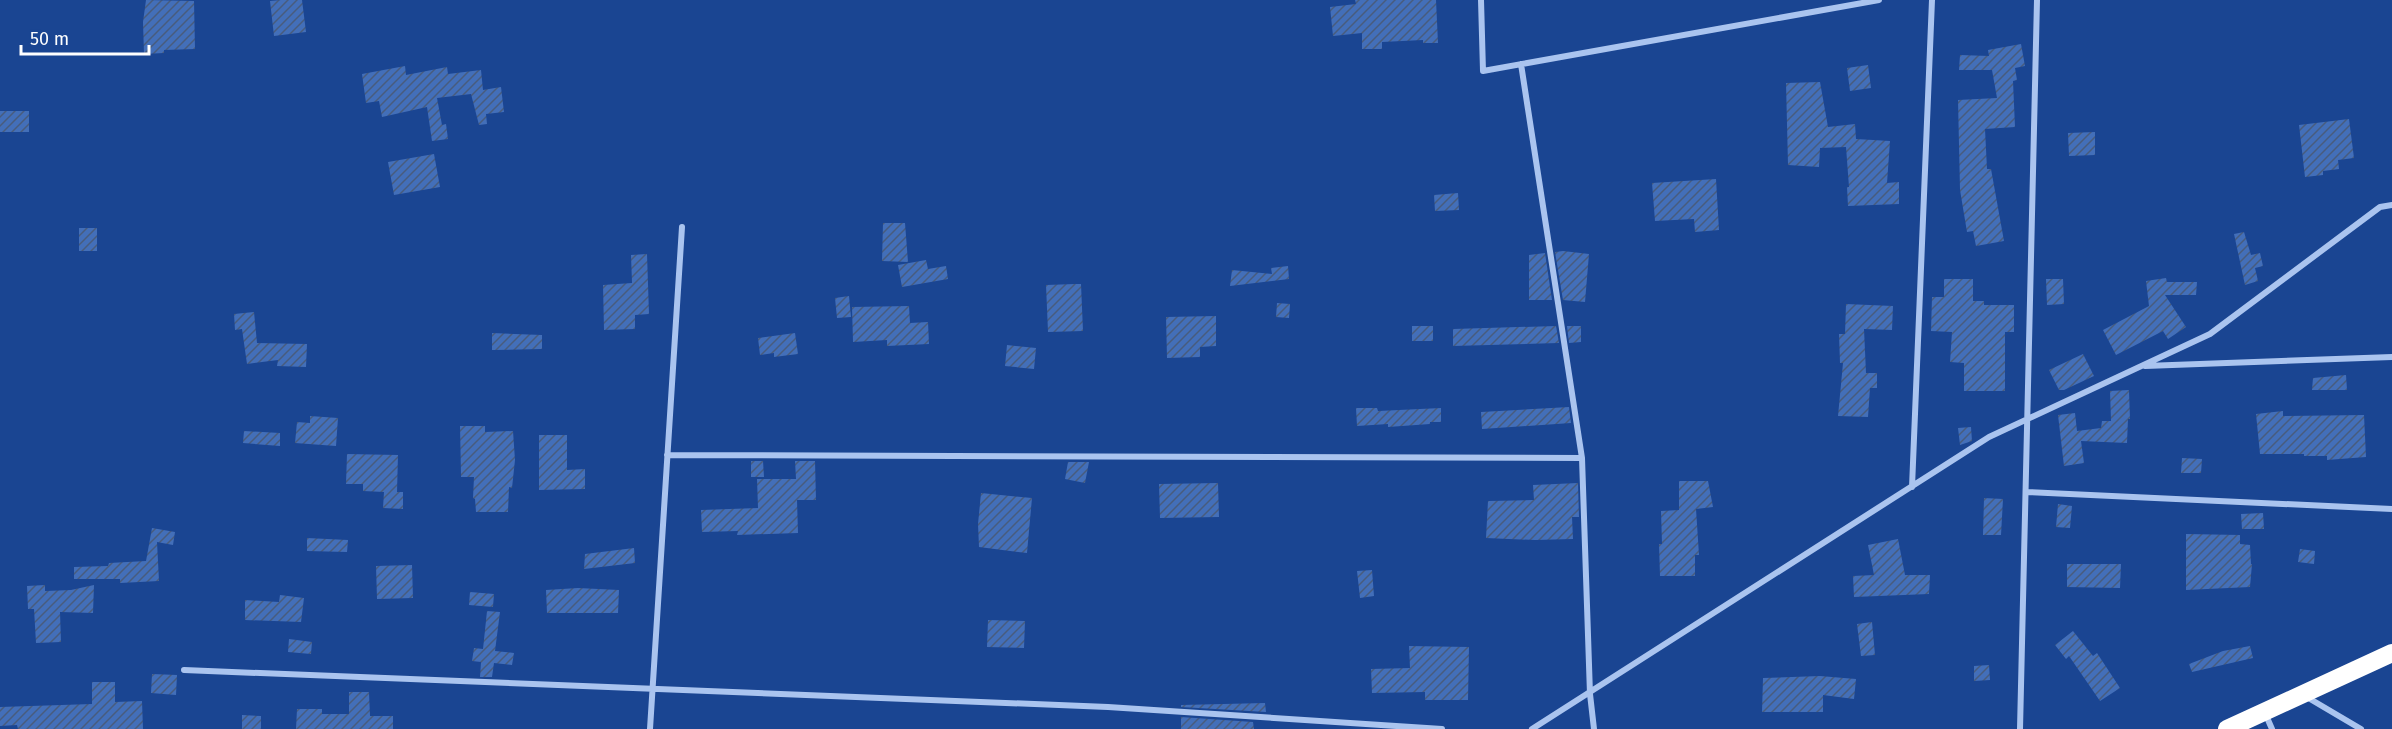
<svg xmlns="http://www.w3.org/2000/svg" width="2392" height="729" viewBox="0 0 2392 729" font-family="'Fira Sans',sans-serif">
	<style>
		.building { fill: url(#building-hatch) }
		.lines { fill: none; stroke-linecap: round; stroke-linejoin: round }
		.street { stroke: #aac4ef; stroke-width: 6 }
		.highway { stroke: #fff; stroke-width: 18 }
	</style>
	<defs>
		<pattern id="building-hatch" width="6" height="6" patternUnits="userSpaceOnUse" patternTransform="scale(1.5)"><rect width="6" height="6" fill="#436fb9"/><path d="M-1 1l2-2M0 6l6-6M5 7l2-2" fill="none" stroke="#485c7d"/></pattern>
	</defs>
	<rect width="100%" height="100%" fill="#1a4592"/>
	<path class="building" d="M146 0 194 1 195 49 164 50V53L144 54 143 22Z
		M281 0H302L306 32 274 36 270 1Z
		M1355 0H1436L1438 43H1423V40L1382 42V49H1362V33L1333 36 1330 7 1356 4Z
		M2021 44 2025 66 2015 68 2017 80 2013 81 2015 127 1985 129 1987 169H1991L2004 241 1976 246 1973 231 1967 232 1960 190 1958 100 1997 98 1992 70H1959L1960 55 1989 56 1988 50Z
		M1868 65 1871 88 1850 91 1847 68Z
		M405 66 406 75 447 67 448 74 481 70 483 90 501 87 504 112 486 114 487 124 479 125 471 94 437 98 442 125 446 124 448 139 432 141 427 107 382 117 379 101 366 103 362 74Z
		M1820 82 1828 127 1855 124 1856 139 1890 141 1887 183 1899 182V204L1848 206 1847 187H1849L1846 147 1820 148 1819 167 1788 165 1786 83Z
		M0 111H29V132H0Z
		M2349 119 2354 158 2338 160 2339 169 2323 171V175L2305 177 2299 125Z
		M2095 132V155L2069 156 2068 133Z
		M434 154 440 187 394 195 388 162Z
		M1716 179 1719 230 1695 232 1694 219 1655 221 1652 183Z
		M1458 193 1459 210 1435 211 1434 195Z
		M883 223H905L908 262 882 261Z
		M79 228H97V251H79Z
		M2244 232 2251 255 2260 253 2263 266 2255 268 2258 281 2245 285 2234 234Z
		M1563 251 1589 254 1585 302 1563 300 1555 252Z
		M1545 253 1552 300H1529V255Z
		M647 254 649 314 635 315V329L604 330 603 285 632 283 631 255Z
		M926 260 928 269 946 266 948 279 902 287 898 265Z
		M1288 266 1289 279 1230 286 1232 270 1272 274 1271 268Z
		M2166 278 2167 282H2197L2196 295H2165L2186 327 2168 339 2163 331 2116 355 2103 330 2149 306 2146 281Z
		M1944 279H1973V301H1984V305H2014V332H2005V391H1964V363L1950 362 1952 332 1931 331 1932 297H1944Z
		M2046 279H2063L2064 304 2047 305Z
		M1075 284H1081L1083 331 1048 332 1046 285Z
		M849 296 851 317 837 318 835 298Z
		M1277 303 1290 304 1289 318 1276 317Z
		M1846 304 1893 306 1892 330 1864 329 1866 373H1877V388H1870L1868 417 1838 416 1843 363H1840L1839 334H1845Z
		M909 306 910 323 928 322 929 344 887 346V340L853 342 852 307Z
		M254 312 257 343 307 344 306 367 277 366 278 360 247 364 242 329 235 330 234 314Z
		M1216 316V346L1200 347V357L1167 358 1166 317Z
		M1412 326H1433V341H1412Z
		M1556 326 1559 343 1453 346V329Z
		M1567 326H1581V342L1569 343Z
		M492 333 542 335V349L492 350Z
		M795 333 798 354 774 357V353L760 355 758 338Z
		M1007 345 1036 348 1034 369 1005 366Z
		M2083 354 2094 376 2064 390H2059L2049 370Z
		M2346 375 2347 390H2312L2313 378Z
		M2129 390 2130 419H2128L2127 443 2081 441 2084 463 2064 466 2058 415 2075 413 2077 431 2101 428 2102 421H2111L2110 391Z
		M1569 407 1571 423 1482 429 1481 412Z
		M1356 408H1377L1378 411 1441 408V422H1430V424L1388 427V424L1357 426Z
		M2283 411V416L2364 415 2366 457 2327 460V456H2304V454H2260L2256 414Z
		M310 416 338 418 336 446 295 443 297 422 310 423Z
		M460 426H485V432L513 431 515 460 512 488 509 487 508 512H476L475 499 473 498 474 477H461Z
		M1971 427 1972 441 1960 445 1958 428Z
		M244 431 280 433V446L243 443Z
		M539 435H567V470L585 469V489L539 490Z
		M347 454 398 455 397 492H403V509L383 508 384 492 363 491V484H346Z
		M2182 458 2202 459 2201 473H2181Z
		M751 461H763L764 477H751Z
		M795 461H815L816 500H797L798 533 737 535 738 531 702 532 701 510 758 508 757 479H796Z
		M1068 462H1089L1085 483 1065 479Z
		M1679 481H1708L1713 507 1696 509 1699 555H1695V576H1660L1659 544H1662L1661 511 1679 510Z
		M1218 483 1219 517 1160 518 1159 484Z
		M1578 483 1579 517H1572L1573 539 1535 540 1486 538 1488 501 1534 500 1533 485Z
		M981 493 1032 498 1027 553 979 547 978 524Z
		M1984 498 2003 499 2001 535H1983Z
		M2058 504 2072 506 2070 528 2056 527Z
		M2263 513 2264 529H2242L2241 514Z
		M152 528 175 532 173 545 157 542 159 581 120 583V579H74V567L108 566 109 563 146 561Z
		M2186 534 2240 535V544L2250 545 2251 564H2252L2250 587 2186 590Z
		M307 538 348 540 347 552 307 551Z
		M1898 539 1905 575H1930L1929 594 1854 597 1853 576 1874 575 1868 545Z
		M634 548 635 563 584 569 585 554Z
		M2300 549 2315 551 2314 564 2298 562Z
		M2067 564H2121L2120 588 2067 587Z
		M412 565 413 598 377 599 376 566Z
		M1372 570 1374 596 1360 598 1357 571Z
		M45 585V591L71 590 94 585 93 613 60 612 61 642 36 643 34 609H28L27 586Z
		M578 588 619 590 618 613H547L546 590Z
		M470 592 494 594 493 607 469 605Z
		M280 595 304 598 301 622 245 620V600L279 602Z
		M487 611 500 612 495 651 514 653 512 665 494 663 492 677H480L481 662 472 661 474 648 483 649Z
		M988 620 1025 621 1024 648 987 647Z
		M1872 622 1875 655 1861 656 1857 624Z
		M2073 631 2093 656 2097 653 2120 688 2100 701 2069 656 2066 659 2055 645Z
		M289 639 312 642 311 654 288 652Z
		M1409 646 1469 647 1468 700H1425V692L1372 693 1371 669 1410 668Z
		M2250 646 2253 658 2192 672 2189 664 2223 651Z
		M1989 665 1990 680 1974 681V666Z
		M152 674 177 675 176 695 151 693Z
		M1820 676 1856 679 1854 699 1823 695V712H1762L1763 678Z
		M92 682H115V702L142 701 143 729H18L17 725 0 726V707L92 704Z
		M349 692H369L370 716H393V729H296L297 709H322V714H349Z
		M1265 703 1266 712 1181 707V705Z
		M242 715 261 716V729H242Z
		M1181 717 1253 722 1254 729H1181Z"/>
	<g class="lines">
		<path class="street" d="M1481 0 1483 71 1879 0
			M1521 64 1582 458 1590 694 1594 729
			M2145 366 2392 357
			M667 455 1582 458
			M1912 487 1932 0
			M2026 492 2392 509
			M184 670 1108 707 1442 729
			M2305 696 2361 729
			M2265 713 2272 729
			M650 729 682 227
			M1532 729 1989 437 2210 334 2380 207 2392 205
			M2020 729 2037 0"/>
		<path class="highway" d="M2227 729 2392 653"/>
	</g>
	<path d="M21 45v9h128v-9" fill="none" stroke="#ffffff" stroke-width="3"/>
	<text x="30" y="45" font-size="18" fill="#ffffff" stroke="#1a4592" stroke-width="4.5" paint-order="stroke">50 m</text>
</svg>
